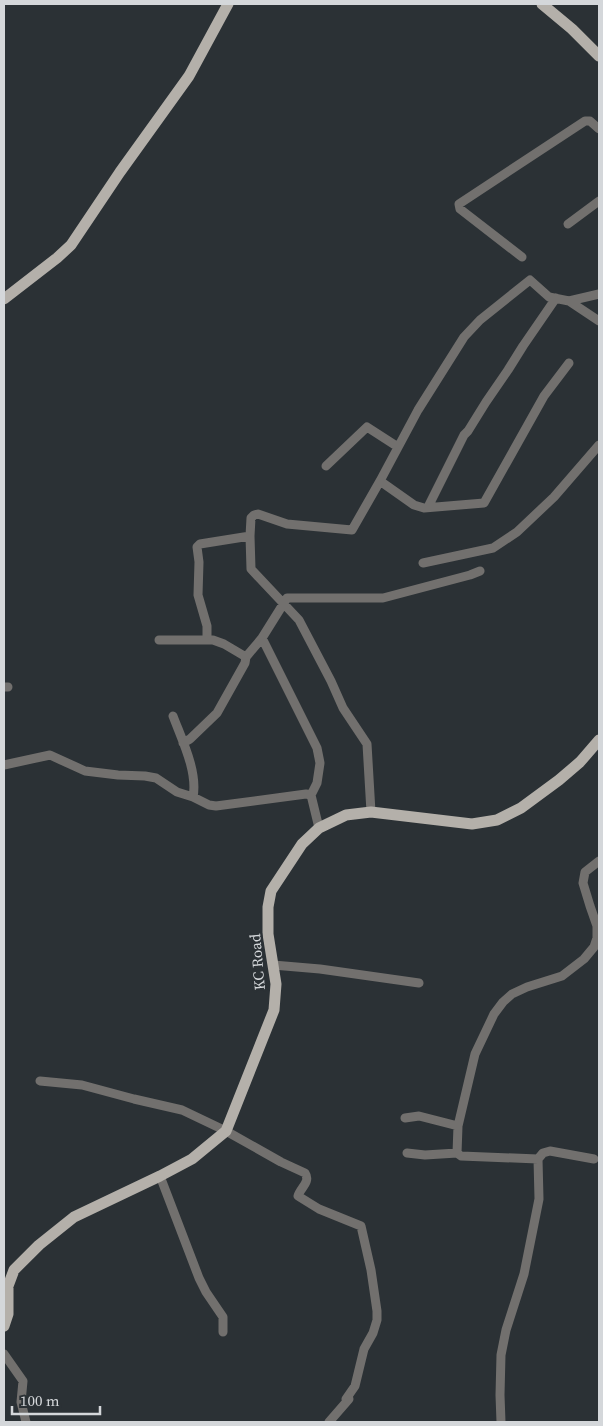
<svg xmlns="http://www.w3.org/2000/svg" width="603" height="1426" viewBox="0 0 603 1426" font-family="'Source Serif 4',serif">
	<style>
		.lines { fill: none; stroke-linecap: round; stroke-linejoin: round }
		.minor { stroke: #72706e; stroke-width: 9 }
		.major { stroke: #b4b0aa; stroke-width: 11 }
		.labels { text-anchor: middle; dominant-baseline: central; stroke-width: 4.5; stroke-linejoin: round; paint-order: stroke }
		.street-label { font-size: 15px; fill: #d4d7da; stroke: #2b3135 }
	</style>
	<rect width="100%" height="100%" fill="#2b3135"/>
	<g class="lines">
		<path class="minor" d="M568 224 599 201
			M522 257 460 209 459 204 585 121H590L599 129
			M569 301 599 321
			M326 466 367 427 398 447
			M380 481 414 505 424 508 484 503 544 396 569 363
			M428 507 464 435 468 431 486 402 508 370 523 346 556 298
			M423 563 493 548 517 532 554 497 599 445
			M262 638 317 748 320 763 317 783 311 795 319 828
			M159 640H213L224 644 246 657
			M207 640V626L198 595 199 562 197 547 200 544 250 536
			M4 687H8
			M173 716C182 740 198 772 193 797L209 805 216 806 306 794 311 795
			M183 743 190 739 217 713 245 663 246 657 262 638 287 598H383L470 575 480 571
			M4 765 50 755 85 771 118 775 145 776 156 778 177 792 193 797
			M371 812 367 744 343 708 331 681 299 620 251 569 250 536 251 518 254 515 258 514 287 524 352 530 380 481 418 410 464 337 480 320 530 280 549 297 569 301 599 294
			M273 965 320 969 419 983
			M40 1081 82 1085 134 1099 182 1110 226 1131 281 1162 305 1173C311 1182 300 1188 298 1196L319 1209 361 1226 371 1270 377 1311V1320L373 1333 364 1349 355 1386 346 1399H349L329 1422
			M405 1118 419 1116 458 1126
			M407 1153 425 1155 457 1153 461 1156 538 1159
			M457 1153 458 1126 475 1054 494 1014 503 1002 512 994 527 987 562 976 584 959 594 947 597 938V926L590 906 583 883 585 872 599 861
			M160 1176 199 1278 206 1292 223 1317V1332
			M4 1354 23 1381 21 1402 26 1422
			M501 1422 500 1395 501 1355 506 1330 524 1274 539 1199 538 1159 543 1153 550 1151 594 1159"/>
		<path class="major" d="M542 4 572 29 599 56
			M4 299 57 258 71 245 120 172 189 76 228 4
			M4 1326 8 1314V1286L14 1270 39 1245 74 1217 160 1176 192 1159 226 1131 274 1010 276 984 268 934V907L271 891 302 844 319 828 346 815 371 812 472 824 497 820 521 808 559 780 580 762 599 740"/>
	</g>
	<g class="labels">
		<g class="street-label">
			<text transform="translate(257 962) rotate(-95)">KC Road</text>
		</g>
	</g>
	<rect width="603" height="1426" fill="none" stroke="#d4d7da" stroke-width="10"/>
	<path d="M12 1406v8h88v-8" fill="none" stroke="#d4d7da" stroke-width="2.5"/>
	<text x="20" y="1406" font-size="15" fill="#d4d7da" stroke="#2b3135" stroke-width="4" paint-order="stroke">100 m</text>
</svg>
